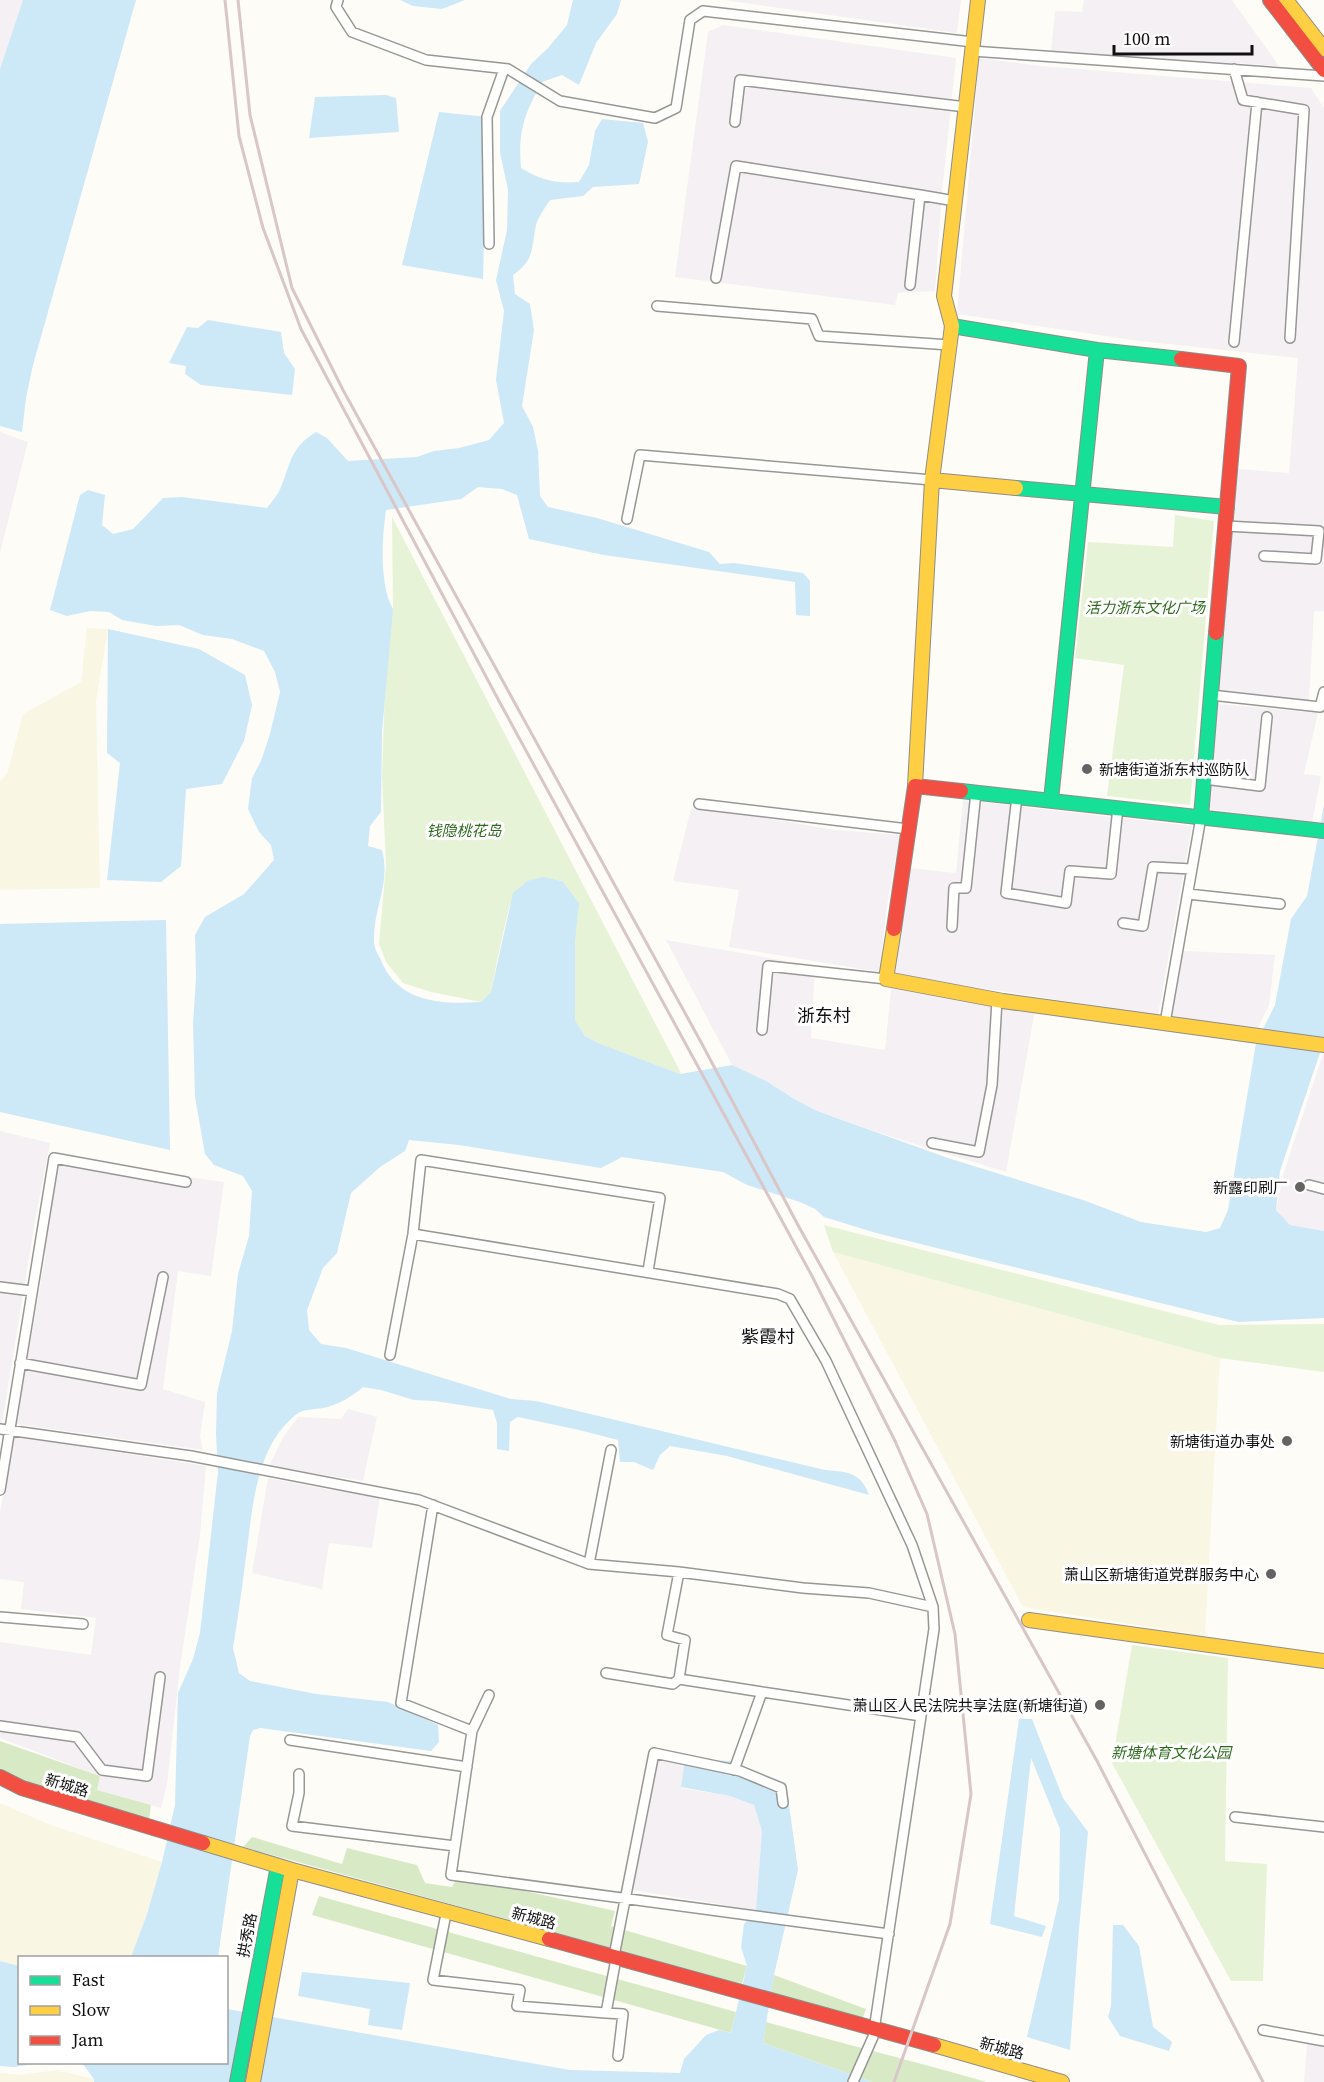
<svg xmlns="http://www.w3.org/2000/svg" width="1324" height="2082" viewBox="0 0 1324 2082" font-family="'Source Serif 4','Noto Sans SC',serif">
	<style>
		.industrial { fill: #f5f0f3 }
		.farmland { fill: #f9f7e4 }
		.green { fill: #e7f3d7 }
		.forest { fill: #d8eac5 }
		.water { fill: #cde8f7 }
		.lines { fill: none; stroke-linecap: round; stroke-linejoin: round }
		.street-casing { stroke: #979795; stroke-width: 12 }
		.fast-casing { stroke: #8e8d8b; stroke-width: 16 }
		.slow-casing { stroke: #8e8d8b; stroke-width: 16 }
		.jam-casing { stroke: #8e8d8b; stroke-width: 16 }
		.street { stroke: #fffffe; stroke-width: 9 }
		.fast { stroke: #16e098; stroke-width: 14 }
		.slow { stroke: #ffcf43; stroke-width: 14 }
		.jam { stroke: #f24e42; stroke-width: 14 }
		.rail { stroke: #d9c6c7; stroke-width: 3 }
		.poi-dot { fill: #646362; stroke: #fff; stroke-width: 2 }
		.labels { text-anchor: middle; dominant-baseline: central; stroke-width: 6; stroke-linejoin: round; paint-order: stroke }
		.park-label { font-size: 15px; font-style: italic; fill: #2f6b1f; stroke: #fff }
		.poi-label { font-size: 15px; fill: #111; stroke: #fff; text-anchor: end }
		.street-label { font-size: 15px; fill: #111; stroke: #fff }
		.quarter-label { font-size: 18px; fill: #111; stroke: #fff }
	</style>
	<rect width="100%" height="100%" fill="#fdfcf7"/>
	<path class="industrial" d="M0 0H23L0 69Z
		M724 0H961L957 33Z
		M1084 0H1232L1279 66 1051 51 1055 11 1082 12Z
		M723 25 956 58 942 192 935 291 898 293 895 305 675 277 708 32Z
		M979 58 1041 66 1311 88 1324 108V611H1314L1309 701 1218 690 1223 599 1238 469 1289 473 1298 358 1140 341 957 314Z
		M0 432 28 442 0 553Z
		M1218 704 1318 713 1304 774 1321 776 1312 823 1209 809Z
		M963 800 1192 826 1158 1015 895 975 910 868 956 873Z
		M691 809 758 817 835 830 900 835 886 911 880 972 729 947 739 890 673 881Z
		M666 940 815 966 811 1038 885 1050 892 980 1035 1010 1006 1172 883 1134 817 1111 796 1100 766 1081 732 1065Z
		M1184 951 1275 955 1269 1005 1257 1030 1171 1019Z
		M1324 1051V1231L1290 1225 1276 1210 1284 1172Z
		M0 1131 50 1143 35 1221 2 1424H0Z
		M54 1158 224 1182 211 1276 178 1271 163 1389 205 1402 200 1436 203 1450 16 1424 46 1252 38 1251Z
		M348 1409 377 1417 363 1481 269 1466 284 1436 298 1417 341 1419Z
		M13 1436 206 1466 200 1535 180 1667 167 1784 161 1808 97 1790 100 1776 0 1738V1642L91 1655 96 1618 21 1609 24 1582 0 1579V1513Z
		M268 1478 331 1490H351L380 1496 372 1548 329 1543 322 1589 252 1573Z
		M659 1754 685 1759 681 1788 730 1796 754 1805 762 1831 756 1910 632 1890Z
		M1307 2044 1324 2045V2082H1304Z"/>
	<path class="farmland" d="M87 628 108 629 96 701 100 888 0 890V781L7 774 23 714 81 682Z
		M833 1252 1220 1358 1205 1636 1023 1607Z
		M0 1803 48 1824 162 1862 147 1914 131 1957 20 1958 19 1966 0 1961Z
		M58 2070 94 2079 93 2082H0V2073L19 2075Z"/>
	<path class="green" d="M1175 515 1214 521 1190 805 1107 796 1124 665 1075 658 1088 542 1173 547Z
		M392 517 681 1073 680 1074 598 1043 585 1036 575 1020 562 881C543 877 529 876 515 892 509 898 494 977 491 992L481 1002 431 992 403 983 386 962 379 944 386 865 382 776 386 662 393 608Z
		M824 1225 1219 1325 1324 1324V1372L1220 1358 833 1252Z
		M1132 1645 1228 1658 1225 1861 1267 1864 1263 1981H1231L1112 1763Z"/>
	<path class="forest" d="M0 1741 100 1776 97 1790 151 1805 149 1821 28 1784 0 1771Z
		M252 1837 342 1864 347 1848 417 1865 425 1883 452 1887 458 1876 615 1911 611 1926 747 1966 742 1984 243 1847Z
		M319 1896 736 2012 731 2033 312 1915Z
		M774 1975 866 2009 862 2020 771 1992Z
		M766 2022C840 2043 914 2061 987 2082H872L763 2043Z"/>
	<path class="water" d="M23 0H136L33 365 26 398 22 432 0 426V69Z
		M400 0H465L442 9 413 6Z
		M573 0H621L617 14 596 43 579 85 562 75 542 82C524 115 518 130 521 168 540 180 557 184 579 182L589 165 595 131 602 119 643 123 648 142 639 184 593 187 583 196 550 200C545 208 538 217 536 225 531 250 535 259 513 275L515 294 530 304 534 330 522 406 533 427 538 451 540 496 548 507 597 518 709 552 720 564 734 563 803 573 810 581V616L796 615 795 582 604 555 529 539 517 495 502 489 478 487 461 499 386 510C382 538 379 585 393 609L382 732 381 812 370 826 368 846 382 850C391 884 373 908 374 941 374 947 377 953 380 958 396 1002 440 1005 481 1002L491 992 513 893 527 881 543 877 562 881 579 903 575 941V1020L585 1036 598 1043 680 1074 732 1065 766 1081 796 1100 817 1111 948 1158 1086 1201 1141 1222 1206 1232 1220 1228 1228 1210 1256 1043 1275 1005 1291 919 1307 896 1324 805V1041L1280 1171 1276 1210 1290 1225 1324 1231V1318L1239 1322 1205 1314 876 1233 824 1217 815 1209 800 1202 747 1185 723 1172 622 1157 601 1168 459 1145 409 1140 405 1151 380 1167 351 1193 337 1253 323 1268 307 1310 309 1330 321 1344 346 1348 511 1399 536 1401 825 1470C847 1472 861 1472 869 1495L727 1456 670 1446 660 1455 653 1470 634 1462H620L618 1440 579 1430 518 1417 510 1422 509 1451 497 1449V1423L493 1410 435 1401 414 1400 381 1390 363 1387C351 1397 338 1405 323 1408 307 1411 303 1407 290 1420 255 1452 252 1513 246 1557 242 1587 238 1618 233 1648L239 1673 250 1681 316 1694 388 1702 438 1725 439 1742 431 1751 260 1728 253 1730 250 1736 218 1957H131L147 1914 162 1862 175 1805 178 1693 193 1659 200 1633 218 1472 216 1434 217 1393 232 1331 238 1274 249 1236 252 1191 243 1176 214 1165 205 1154 195 1097 193 1025 196 977 195 935 205 917 244 894 274 860 271 845 259 832 248 809 252 778 261 761 270 734 280 692 275 672 264 651 232 639 203 635 179 625 156 626 122 620 109 612 90 611 67 616 50 610 80 495 88 490 105 495 102 525 113 534 133 529 163 498 182 497 267 508C272 501 278 495 281 487 291 462 291 447 316 432L327 438 348 461 417 457 434 451 459 448 489 440 504 423 496 380 504 311 496 280 507 230 508 190 500 152V111L531 64 548 48 567 25Z
		M386 95 396 98 399 132 309 138 315 97Z
		M439 112 487 117 483 279 402 265Z
		M208 320 281 332 284 353 295 369 292 395 201 385 185 374 186 366 169 363 187 327 198 328Z
		M108 629 199 649 245 675 252 705 244 741 222 784 186 789 181 866 161 882 107 880 120 763 107 753Z
		M166 920 170 1150 0 1112V924Z
		M1019 1719H1032L1063 1798 1088 1832 1079 1929 1070 2050 1027 2037 1059 1900 1060 1829 1031 1758 1014 1916 1046 1926 1042 1937 990 1924Z
		M685 1759 731 1761 786 1783 798 1870 774 1975 763 2043 872 2082H94V2079L82 2063 226 2062 227 2009 570 2070 680 2073 684 2059 706 2035 719 2030 731 2033 747 1966 741 1947 744 1924 756 1910 762 1831 754 1805 730 1796 681 1787Z
		M1113 1925H1123L1139 1946 1153 2027 1172 2042 1169 2051 1120 2036 1108 2017 1111 2006Z
		M0 1961 19 1966 20 2062 40 2063 14 2067 0 2066Z
		M302 1972 410 1983 402 2030 368 2025 370 2009 298 1996Z"/>
	<g class="lines">
		<g class="street-casing">
			<path id="street" d="M338 0 336 7 352 32 426 60 508 69 560 101 655 118 676 108 690 20 703 11 973 42
				M972 51 1324 76
				M1234 69 1243 100 1304 110 1290 338
				M735 122 740 80 966 107
				M489 244 487 117 504 69
				M716 278 736 166 920 195
				M910 285 920 195 955 201
				M657 306 812 319 819 336 950 345
				M1234 342 1257 102
				M627 519 640 455 932 480
				M1226 526 1319 531 1316 559 1264 556
				M1211 695 1320 707 1324 692
				M1204 779 1260 786 1267 717
				M1017 796 1006 893 1066 903 1070 871 1111 874 1118 807
				M699 804 908 829
				M1188 894 1280 904
				M1123 923 1143 926 1153 867 1192 869
				M952 927 954 888H966L976 792
				M1165 1023 1201 817
				M762 1030 768 966 886 979
				M932 1143 979 1152 992 1085 997 1000
				M1309 1185 1324 1189
				M413 1234 778 1294 790 1299 826 1361 912 1545 933 1607 934 1629 873 2037 853 2082
				M0 1287 32 1291
				M390 1355 413 1234 421 1160 660 1198 648 1271
				M20 1363 141 1385 163 1277
				M0 1429 191 1456 419 1500 589 1564
				M611 1450 589 1564 679 1572 803 1588 869 1593 933 1607
				M0 1490 54 1158 186 1182
				M433 1505 401 1703 472 1731
				M679 1572 667 1635 685 1640 679 1679 762 1692
				M0 1617 83 1624
				M606 1673 673 1684 679 1679
				M489 1695 472 1731 451 1875 889 1934
				M0 1726 77 1737 102 1770 147 1776 160 1677
				M290 1740 467 1767
				M734 1770 762 1692 921 1716
				M299 1774V1793L292 1826 455 1846
				M1235 1817 1324 1827
				M445 1919 433 1980 520 1990 517 2006 606 2013 615 1964
				M614 1956 654 1753 740 1771 781 1788 783 1803
				M606 2013 623 2014 618 2056
				M1263 2030 1324 2041"/>
		</g>
		<g class="fast-casing">
			<path id="fast" d="M952 326 1097 350
				M1016 488 1227 507
				M961 791 1324 831
				M1051 800 1097 350 1181 359
				M1201 817 1216 633
				M237 2082 278 1866"/>
		</g>
		<g class="slow-casing">
			<path id="slow" d="M1286 0 1324 49
				M932 480 952 326 944 296 978 0
				M915 786 932 480 1016 488
				M894 929 886 979 1003 1001 1324 1045
				M1029 1620 1324 1661
				M203 1843 292 1870 549 1939
				M934 2045 1062 2082
				M253 2082 292 1870"/>
		</g>
		<g class="jam-casing">
			<path id="jam" d="M1270 0 1324 70
				M1181 359 1239 366 1216 633
				M894 929 915 786 961 791
				M0 1777 22 1788 203 1843
				M549 1939 934 2045"/>
		</g>
		<use href="#street" class="street"/>
		<use href="#fast" class="fast"/>
		<use href="#slow" class="slow"/>
		<use href="#jam" class="jam"/>
		<path class="rail" d="M225 0 239 136 263 228 301 329 499 701 812 1276 895 1441 927 1514 955 1634 971 1794 950 1924 894 2082
			M238 0 250 115 292 288 343 390 702 1044 799 1227 1097 1761 1263 2082"/>
	</g>
	<g class="poi-dot">
		<circle cx="1087" cy="769" r="6"/>
		<circle cx="1300" cy="1187" r="6"/>
		<circle cx="1287" cy="1441" r="6"/>
		<circle cx="1271" cy="1574" r="6"/>
		<circle cx="1100" cy="1705" r="6"/>
	</g>
	<g class="labels">
		<g class="park-label">
			<text x="1145" y="607">活力浙东文化广场</text>
			<text x="464" y="830">钱隐桃花岛</text>
			<text x="1171" y="1752">新塘体育文化公园</text>
		</g>
		<g class="poi-label">
			<text x="1099" y="769" text-anchor="start">新塘街道浙东村巡防队</text>
			<text x="1288" y="1187">新露印刷厂</text>
			<text x="1275" y="1441">新塘街道办事处</text>
			<text x="1259" y="1574">萧山区新塘街道党群服务中心</text>
			<text x="1088" y="1705">萧山区人民法院共享法庭(新塘街道)</text>
		</g>
		<g class="street-label">
			<text transform="translate(67 1785) rotate(17)">新城路</text>
			<text transform="translate(534 1918) rotate(15)">新城路</text>
			<text transform="translate(247 1935) rotate(-79)">拱秀路</text>
			<text transform="translate(1002 2048) rotate(15)">新城路</text>
		</g>
		<g class="quarter-label">
			<text x="824" y="1015">浙东村</text>
			<text x="768" y="1336">紫霞村</text>
		</g>
	</g>
	<rect x="18" y="1956" width="210" height="108" fill="#ffffff" stroke="#a0a0a0" stroke-width="1.5"/>
	<rect x="30" y="1976" width="30" height="9" fill="#16e098" stroke="#a0a0a0" stroke-width="1.5"/>
	<text x="72" y="1986" font-size="18" fill="#111111">Fast</text>
	<rect x="30" y="2006" width="30" height="9" fill="#ffcf43" stroke="#a0a0a0" stroke-width="1.5"/>
	<text x="72" y="2016" font-size="18" fill="#111111">Slow</text>
	<rect x="30" y="2036" width="30" height="9" fill="#f24e42" stroke="#a0a0a0" stroke-width="1.5"/>
	<text x="72" y="2046" font-size="18" fill="#111111">Jam</text>
	<path d="M1114 45v9h138v-9" fill="none" stroke="#111111" stroke-width="3"/>
	<text x="1123" y="45" font-size="18" fill="#111111" stroke="#ffffff" stroke-width="4.5" paint-order="stroke">100 m</text>
</svg>
